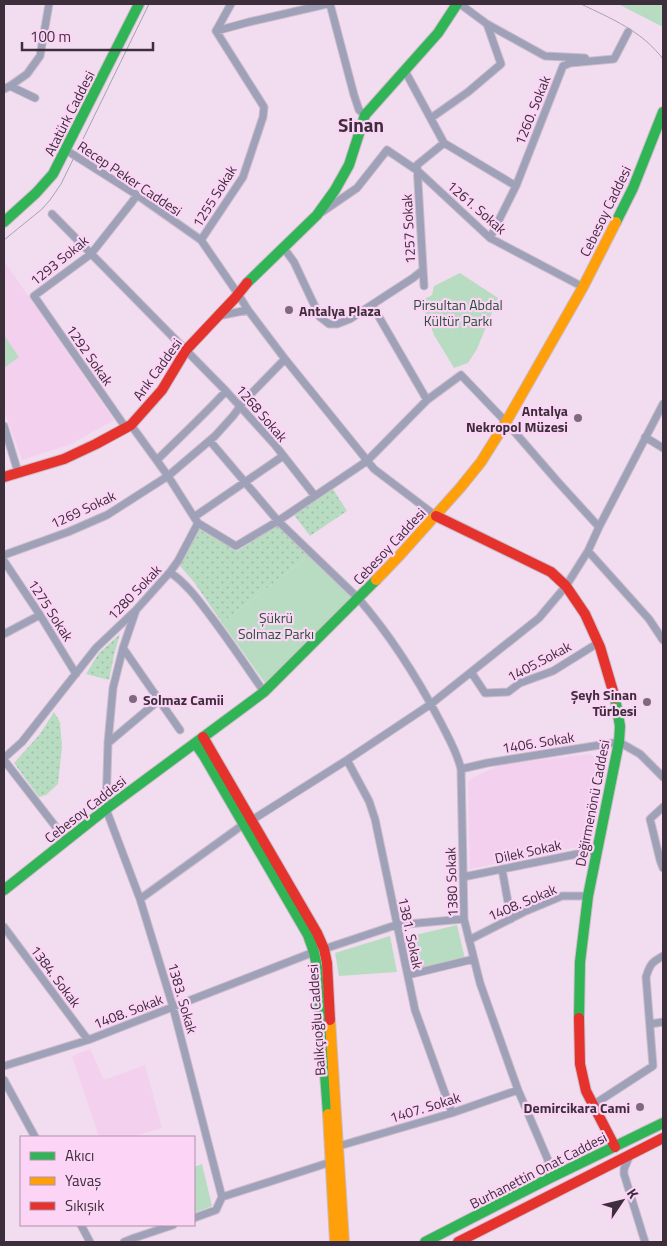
<svg xmlns="http://www.w3.org/2000/svg" width="667" height="1246" viewBox="0 0 667 1246" font-family="'Titillium Web',sans-serif">
	<style>
		.built { fill: #f2d0ee }
		.grass { fill: url(#grass-dots) }
		.green { fill: #b8dcc2 }
		.lines { fill: none; stroke-linecap: round; stroke-linejoin: round }
		.street-casing { stroke: #ccbcca; stroke-width: 9 }
		.fast-casing { stroke: #ccbcca; stroke-width: 12 }
		.slow-casing { stroke: #ccbcca; stroke-width: 12 }
		.jam-casing { stroke: #ccbcca; stroke-width: 12 }
		.street { stroke: #9ea1b7; stroke-width: 7 }
		.fast { stroke: #30b455; stroke-width: 10 }
		.slow { stroke: #ff9f0a; stroke-width: 10 }
		.jam { stroke: #e5322d; stroke-width: 10 }
		.tram { stroke: #a5a2b3; stroke-width: 1 }
		.poi-dot { fill: #7c6b7a; stroke: #fbd4f6; stroke-width: 2 }
		.labels { text-anchor: middle; dominant-baseline: central; stroke-width: 4.5; stroke-linejoin: round; paint-order: stroke }
		.street-label { font-size: 14px; fill: #3d2e3b; stroke: #fbd4f6 }
		.park-label { font-size: 14px; fill: #255432; stroke: #fbd4f6 }
		.poi-label { font-size: 14px; font-weight: bold; fill: #3d2e3b; stroke: #fbd4f6; text-anchor: end }
		.district-label { font-size: 19px; font-weight: bold; fill: #3d2e3b; stroke: #fbd4f6 }
	</style>
	<defs>
		<pattern id="grass-dots" width="8" height="8" patternUnits="userSpaceOnUse" patternTransform="scale(1.25)"><rect width="8" height="8" fill="#b8dcc2"/><path d="M2 2h.1M6 6h.1" fill="none" stroke="#9fbda8" stroke-width="1.8" stroke-linecap="round"/></pattern>
	</defs>
	<rect width="100%" height="100%" fill="#f2ddf0"/>
	<path class="built" d="M4 261 114 420 71 444 22 460 4 410Z
		M590 754 597 759 604 768 582 846 470 869 468 782 474 777 502 764Z
		M90 1049 104 1080 145 1065 162 1128 131 1137H99L72 1056Z"/>
	<path class="grass" d="M333 489 347 511 310 536 294 515Z
		M278 525 309 556 222 623 194 582 180 566 199 528 237 551Z
		M120 634 114 655 109 680 86 674 99 653Z
		M54 712 60 722 62 747 58 784 46 795 39 797 14 763 40 734Z"/>
	<path class="green" d="M618 4H663V27Z
		M460 273 498 298 477 349 468 363 454 368 434 335 421 301 432 295 434 286Z
		M4 335 19 357 4 368Z
		M309 556 353 598 265 683 222 623Z
		M457 925 465 959 415 970 407 937Z
		M390 936 397 972 339 976 335 953Z
		M202 1164 212 1206 194 1213V1167Z"/>
	<g class="lines">
		<g class="street-casing">
			<path id="street" d="M330 4 354 95 359 110 365 115
				M460 4 487 24 545 56 585 58
				M216 31 249 22 327 4
				M216 31 231 4
				M405 71 444 143 516 186
				M10 86 27 74 40 56 49 4
				M4 89 10 86 35 98
				M431 118 468 92 501 64 487 24
				M66 150 137 195 201 240 238 294 248 310 285 359 374 469 436 516
				M322 212 357 188 387 150 418 171 490 238 583 287
				M52 214 226 391 275 445 315 496
				M490 238 516 186 563 66 570 63 614 59 628 32
				M201 240 243 177 263 117 264 107 216 31
				M283 247 294 262 310 296 320 317 329 324H337L350 319 413 278 423 270
				M424 286 417 165 444 143
				M372 305 427 400 461 375 506 422 558 482 599 527
				M218 316 248 310
				M131 425 168 476 194 517
				M4 426 18 472
				M126 428 34 296 91 254 132 202 137 195
				M645 437 663 448
				M210 441 278 521 358 598C391 636 418 679 441 723 449 739 457 752 461 769L464 919 480 983 518 1090 548 1160V1179
				M157 460C180 437 204 415 226 391
				M198 523 236 546 278 521 367 461 427 400
				M588 551 649 619 663 640
				M4 555 68 532 107 515 168 476 215 436 233 416 245 400 285 359
				M4 561 40 615 76 674
				M170 572C188 585 199 601 212 618 230 642 247 667 264 692
				M136 610 123 648 113 688 108 743 106 809 140 899 173 1007 222 1197
				M4 634 40 615
				M471 672 485 693 508 692 520 683 553 671 598 643
				M159 700 180 730
				M108 743 159 700 123 648
				M4 758 22 742 96 648 136 610 170 572 178 561 198 523 194 517 283 456
				M4 760 66 840
				M347 760 369 801 375 819 415 1010 452 1113
				M461 769 487 763 619 742 640 754 663 777
				M663 807 650 819 660 860 663 868
				M252 820 347 760 431 704 539 618 566 586 588 551 599 527 663 404
				M502 869 511 919
				M463 877 597 850
				M140 899 244 824
				M4 927 88 1040
				M469 940 526 911 562 896H588
				M324 949 396 925 464 919
				M408 975 474 959
				M650 1024 663 1022
				M4 1066 88 1040 314 952
				M4 1080 35 1137
				M593 1105 653 1066 646 977C650 964 652 962 663 956
				M339 1146 452 1113 518 1090
				M630 1155 624 1169V1174L645 1242
				M194 1218 216 1210 222 1197 331 1162
				M81 1225 90 1242
				M124 1242 134 1238 173 1225"/>
		</g>
		<g class="fast-casing">
			<path id="fast" d="M4 222 36 193 53 174 139 4
				M616 222 633 188 663 112
				M247 283 317 215 335 190 349 165 365 115 438 33 457 4
				M195 743 204 756 308 935 314 952 317 967 328 1114
				M4 890 106 809 264 692 376 580
				M579 1018 580 962 588 896 619 742 620 726 615 698
				M425 1242 548 1179 663 1123"/>
		</g>
		<g class="slow-casing">
			<path id="slow" d="M376 580 400 555 460 488 481 462 506 422 583 287 616 222
				M330 1020 344 1242
				M328 1114 335 1242"/>
		</g>
		<g class="jam-casing">
			<path id="jam" d="M4 477 64 459 96 444 131 425 162 390 186 350 235 298 247 283
				M436 516 551 572 566 586 585 614 600 647 615 698
				M203 737 317 933 324 949 327 963 330 1020
				M579 1018 580 1064 586 1091 615 1147
				M458 1242 663 1138"/>
		</g>
		<use href="#street" class="street"/>
		<use href="#fast" class="fast"/>
		<use href="#slow" class="slow"/>
		<use href="#jam" class="jam"/>
		<path class="tram" d="M581 4C612 19 642 31 663 59
			M4 240 42 209 50 200 61 184 149 4"/>
	</g>
	<g class="poi-dot">
		<circle cx="289" cy="310" r="5"/>
		<circle cx="578" cy="418" r="5"/>
		<circle cx="133" cy="699" r="5"/>
		<circle cx="647" cy="702" r="5"/>
		<circle cx="640" cy="1107" r="5"/>
	</g>
	<g class="labels">
		<g class="street-label">
			<text transform="translate(532 110) rotate(-68)">1260. Sokak</text>
			<text transform="translate(69 113) rotate(-63)">Atatürk Caddesi</text>
			<text transform="translate(130 178) rotate(34)">Recep Peker Caddesi</text>
			<text transform="translate(214 196) rotate(-58)">1255 Sokak</text>
			<text transform="translate(477 207) rotate(41)">1261. Sokak</text>
			<text transform="translate(605 211) rotate(-64)">Cebesoy Caddesi</text>
			<text transform="translate(408 229) rotate(-93)">1257 Sokak</text>
			<text transform="translate(59 260) rotate(-39)">1293 Sokak</text>
			<text transform="translate(90 355) rotate(55)">1292 Sokak</text>
			<text transform="translate(157 369) rotate(-54)">Arık Caddesi</text>
			<text transform="translate(262 413) rotate(49)">1268 Sokak</text>
			<text transform="translate(83 509) rotate(-25)">1269 Sokak</text>
			<text transform="translate(389 546) rotate(-47)">Cebesoy Caddesi</text>
			<text transform="translate(134 592) rotate(-46)">1280 Sokak</text>
			<text transform="translate(51 610) rotate(57)">1275 Sokak</text>
			<text transform="translate(539 661) rotate(-28)">1405.Sokak</text>
			<text transform="translate(538 742) rotate(-9)">1406. Sokak</text>
			<text transform="translate(592 803) rotate(-79)">Değirmenönü Caddesi</text>
			<text transform="translate(85 809) rotate(-38)">Cebesoy Caddesi</text>
			<text transform="translate(528 851) rotate(-12)">Dilek Sokak</text>
			<text transform="translate(451 882) rotate(-92)">1380 Sokak</text>
			<text transform="translate(522 902) rotate(-23)">1408. Sokak</text>
			<text transform="translate(411 933) rotate(78)">1381. Sokak</text>
			<text transform="translate(56 976) rotate(53)">1384. Sokak</text>
			<text transform="translate(183 998) rotate(74)">1383. Sokak</text>
			<text transform="translate(128 1011) rotate(-21)">1408. Sokak</text>
			<text transform="translate(316 1020) rotate(-94)">Balıkçıoğlu Caddesi</text>
			<text transform="translate(425 1107) rotate(-17)">1407. Sokak</text>
			<text transform="translate(538 1170) rotate(-27)">Burhanettin Onat Caddesi</text>
		</g>
		<g class="park-label">
			<text x="458" y="304">Pirsultan Abdal<tspan x="458" dy="16">Kültür Parkı</tspan></text>
			<text x="276" y="617">Şükrü<tspan x="276" dy="16">Solmaz Parkı</tspan></text>
		</g>
		<g class="poi-label">
			<text x="299" y="310" text-anchor="start">Antalya Plaza</text>
			<text x="568" y="410">Antalya<tspan x="568" dy="16">Nekropol Müzesi</tspan></text>
			<text x="637" y="694">Şeyh Sinan<tspan x="637" dy="16">Türbesi</tspan></text>
			<text x="143" y="699" text-anchor="start">Solmaz Camii</text>
			<text x="630" y="1107">Demircikara Cami</text>
		</g>
		<g class="district-label">
			<text x="361" y="124">Sinan</text>
		</g>
	</g>
	<rect width="667" height="1246" fill="none" stroke="#3d2e3b" stroke-width="10"/>
	<rect x="20" y="1136" width="175" height="90" fill="#fbd4f6" stroke="#af92ab"/>
	<rect x="30" y="1152" width="25" height="8" fill="#30b455" stroke="#af92ab"/>
	<text x="65" y="1161" font-size="15" fill="#3d2e3b">Akıcı</text>
	<rect x="30" y="1177" width="25" height="8" fill="#ff9f0a" stroke="#af92ab"/>
	<text x="65" y="1186" font-size="15" fill="#3d2e3b">Yavaş</text>
	<rect x="30" y="1202" width="25" height="8" fill="#e5322d" stroke="#af92ab"/>
	<text x="65" y="1211" font-size="15" fill="#3d2e3b">Sıkışık</text>
	<g transform="translate(622 1201) rotate(55)" stroke="#fbd4f6" stroke-width="4" paint-order="stroke">
	<path d="M0-4L9 19L0 12L-9 19Z" fill="#3d2e3b"/>
	<text y="-8" font-size="14" font-weight="bold" text-anchor="middle" fill="#3d2e3b">K</text>
	</g>
	<path d="M22 42v8h131v-8" fill="none" stroke="#3d2e3b" stroke-width="2.5"/>
	<text x="30" y="42" font-size="15" fill="#3d2e3b" stroke="#fbd4f6" stroke-width="4" paint-order="stroke">100 m</text>
</svg>
